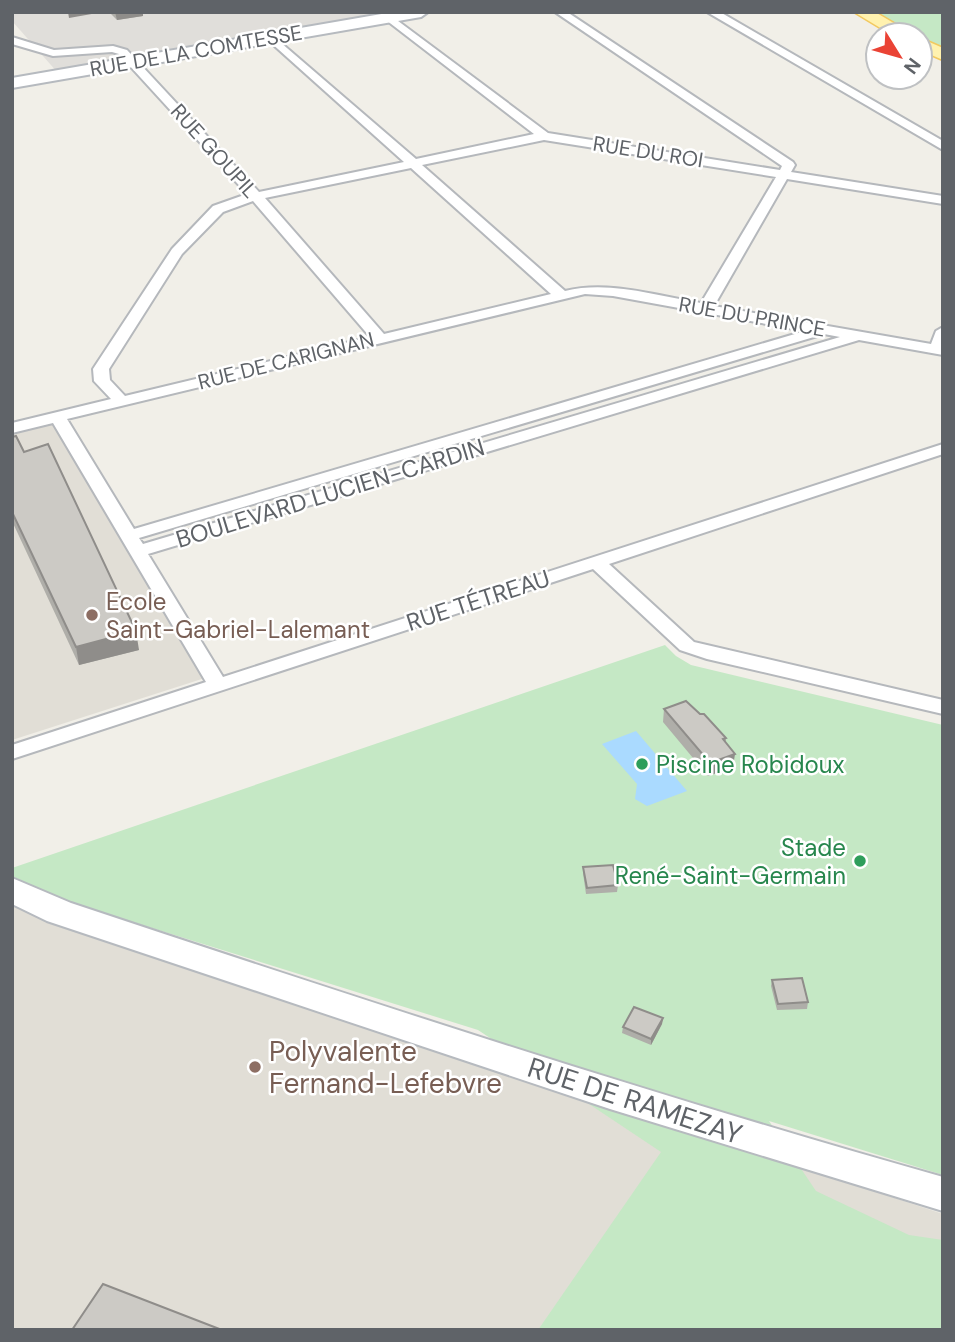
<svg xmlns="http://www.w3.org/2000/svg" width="955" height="1342" viewBox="0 0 955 1342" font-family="'DM Sans',sans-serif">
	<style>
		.industrial { fill: #e0deda }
		.education { fill: #e1ded6 }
		.green { fill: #c5e8c5 }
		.water { fill: #aadaff }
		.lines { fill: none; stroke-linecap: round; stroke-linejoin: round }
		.street-casing { stroke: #b5b8bc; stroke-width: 4 }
		.secondary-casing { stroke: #b6babf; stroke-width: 4 }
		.primary-casing { stroke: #f2c960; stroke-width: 3 }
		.street { fill: #fff; fill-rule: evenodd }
		.secondary { fill: #fff; fill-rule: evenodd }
		.primary { fill: #fff2af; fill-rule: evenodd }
		.wall { fill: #afaea9 }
		.shaded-wall { fill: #8f8d8a }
		.building { fill: #cccac5; stroke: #8f8d8a; stroke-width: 2 }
		.education-dot { fill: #8d6e63; stroke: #fff; stroke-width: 2.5 }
		.leisure-dot { fill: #2e9e5b; stroke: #fff; stroke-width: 2.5 }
		.labels { text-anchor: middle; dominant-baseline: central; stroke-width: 5; stroke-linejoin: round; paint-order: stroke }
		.far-street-label { font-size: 21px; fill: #5f6368; stroke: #fff }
		.street-label { font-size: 24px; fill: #5f6368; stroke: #fff }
		.education-label { font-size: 24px; fill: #785e54; stroke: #fff; text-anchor: start }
		.leisure-label { font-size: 24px; fill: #27864d; stroke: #fff; text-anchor: start }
		.near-education-label { font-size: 28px; fill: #785e54; stroke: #fff; text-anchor: start }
		.near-street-label { font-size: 28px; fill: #5f6368; stroke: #fff }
	</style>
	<rect width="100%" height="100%" fill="#f1efe8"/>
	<path class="industrial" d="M12 12H401L58 73 12 21Z"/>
	<path class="education" d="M55 419 208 677 12 740V430Z
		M12 902 51 920 943 1214V1330H12Z"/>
	<path class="green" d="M880 12H943V54L920 41V35H908L870 14Z
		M665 645 676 656 691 665 943 725V1175L769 1121 816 1191 909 1235 943 1240V1330H538L661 1152 478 1030 59 899 12 876V868Z"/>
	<path class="water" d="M636 731 687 791 647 806 635 799 637 784 602 744Z"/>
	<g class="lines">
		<g class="street-casing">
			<path id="street" d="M555 12H567L793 162 795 165 791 172 943 196V204L787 179 714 306 931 344 936 331 943 327V355L859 340 148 554 223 677 943 444V454L609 564 694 642 943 700V714L707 659 680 650 593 569 12 759V745L206 682 53 423 12 433V423L111 399 94 381 93 369 172 249 213 206 247 194 119 54 112 52 53 56 12 44V37L54 50 113 46 127 50 259 192 404 162 269 41 268 39 273 36 416 159 534 134 386 20V16L390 15 548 133 780 170 782 166ZM544 140 776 177 701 303C657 296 609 280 565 291L422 165ZM411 168 551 294 384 334 265 198ZM253 201 370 337 125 396 110 380 109 369 182 254 223 212ZM585 294 613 296 805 331 134 529 67 419ZM824 334 840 337 143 544 139 538Z
				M707 12H720L943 141V150Z"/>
		</g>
		<g class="secondary-casing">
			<path id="secondary" d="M393 12H428L421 17 12 88V78Z
				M12 878 71 903C360 999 649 1094 943 1177V1211L610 1109 47 921 12 904Z"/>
		</g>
		<g class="primary-casing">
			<path id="primary" d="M854 12H875L914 35H892Z
				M920 38 943 48V60L920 50Z"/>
		</g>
		<use href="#street" class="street"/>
		<use href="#secondary" class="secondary"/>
		<use href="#primary" class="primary"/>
	</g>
	<path class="wall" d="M109 12H143V16L117 20Z
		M12 437 24 452 139 650 79 665 12 521Z
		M664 709 726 738V743L733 767 708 776 663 722Z
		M583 867 618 885 617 892 586 894 583 873Z
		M772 980 808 1002 807 1009 777 1010 771 986Z
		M663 1018 662 1024 651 1045 622 1033 623 1027Z"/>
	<path class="shaded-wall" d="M68 12H103L69 18Z
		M115 12H143V16L117 20Z
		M136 631 139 650 79 665 76 647Z
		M735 754 733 767 708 776 710 763Z
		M663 1018 662 1024 651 1045V1039Z"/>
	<path class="building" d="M16 436 24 452 48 444 136 631 76 647 12 512V437Z
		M686 701 700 714H704L726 738 723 739 735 754 710 763 664 709Z
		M613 865 618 885 587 888 583 867Z
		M802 978 808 1002 778 1004 772 980Z
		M634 1007 663 1018 651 1039 623 1027Z
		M103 1284 222 1330H72Z"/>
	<g class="education-dot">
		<circle cx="92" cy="615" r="7"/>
		<circle cx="255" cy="1067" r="7"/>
	</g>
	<g class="leisure-dot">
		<circle cx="642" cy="764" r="7"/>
		<circle cx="860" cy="861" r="7"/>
	</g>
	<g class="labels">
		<g class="far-street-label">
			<text transform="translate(196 51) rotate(-10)">RUE DE LA COMTESSE</text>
			<text transform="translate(214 151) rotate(48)">RUE GOUPIL</text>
			<text transform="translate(648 152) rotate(9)">RUE DU ROI</text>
			<text transform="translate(752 317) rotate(10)">RUE DU PRINCE</text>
			<text transform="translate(286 361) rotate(-14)">RUE DE CARIGNAN</text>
		</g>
		<g class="street-label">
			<text transform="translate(330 493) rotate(-17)">BOULEVARD LUCIEN-CARDIN</text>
			<text transform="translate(478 600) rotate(-18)">RUE TÉTREAU</text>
		</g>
		<g class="education-label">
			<text x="106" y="601">Ecole<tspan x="106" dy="28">Saint-Gabriel-Lalemant</tspan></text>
		</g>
		<g class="leisure-label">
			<text x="656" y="764">Piscine Robidoux</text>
			<text x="846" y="847" text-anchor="end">Stade<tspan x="846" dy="28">René-Saint-Germain</tspan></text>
		</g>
		<g class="near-education-label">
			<text x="269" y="1051">Polyvalente<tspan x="269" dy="32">Fernand-Lefebvre</tspan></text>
		</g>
		<g class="near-street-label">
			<text transform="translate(635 1101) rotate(18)">RUE DE RAMEZAY</text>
		</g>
	</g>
	<rect width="955" height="1342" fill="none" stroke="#5f6368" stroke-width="28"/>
	<g transform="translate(899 56) rotate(127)"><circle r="33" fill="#ffffff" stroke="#bfc1c3" stroke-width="2"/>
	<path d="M0-5L12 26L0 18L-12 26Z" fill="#ea4335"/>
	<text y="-10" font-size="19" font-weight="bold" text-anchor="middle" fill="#5f6368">N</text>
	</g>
</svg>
